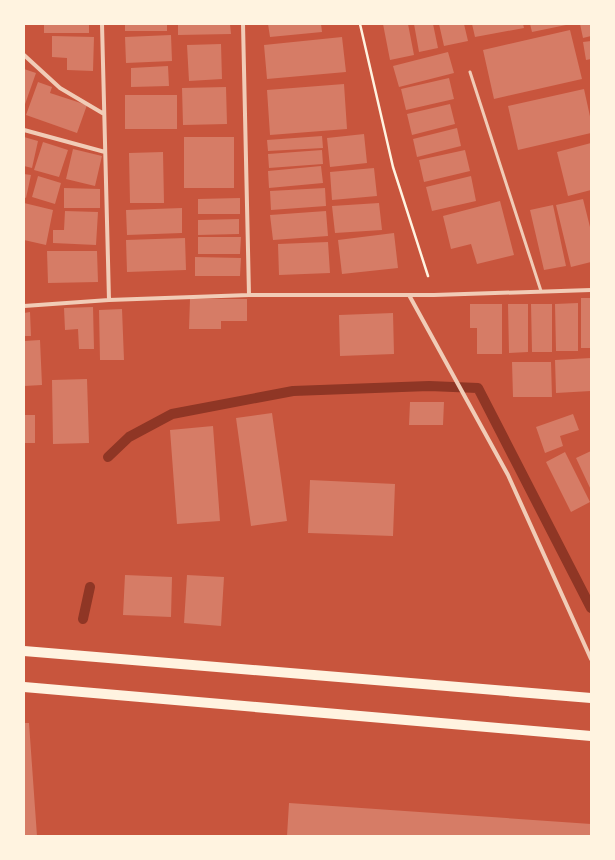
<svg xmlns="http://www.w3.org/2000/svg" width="615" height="860" viewBox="0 0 615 860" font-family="'Varela Round',sans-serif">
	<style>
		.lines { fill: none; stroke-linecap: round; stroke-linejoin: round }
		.stream { stroke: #8f3625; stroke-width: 10 }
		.building { fill: #d67c66 }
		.path { stroke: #fff3e0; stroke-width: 2.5 }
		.service { stroke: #f1ccb7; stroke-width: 3 }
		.minor { stroke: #f1ccb7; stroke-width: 4 }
		.primary { stroke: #fff3e0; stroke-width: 10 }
	</style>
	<rect width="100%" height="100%" fill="#c8553d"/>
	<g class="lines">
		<path class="stream" d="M108 457 129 437 172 414 293 391 429 386 478 388 591 608
			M83 619 90 587"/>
	</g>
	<path class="building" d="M44 24H89V33H44Z
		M125 24H167V31H125Z
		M178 24H230L231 34 178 35Z
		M268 24H321L322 32 270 37Z
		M383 24H408L414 55 390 60Z
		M414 24H433L438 48 419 52Z
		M439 24H464L468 41 444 46Z
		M472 24H523L524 28 475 37Z
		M530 24H566V25L532 32Z
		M580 24H591V36L583 38Z
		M570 30 582 79 494 99 483 50Z
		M171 35 172 61 126 63 125 37Z
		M52 36 94 37 93 71 67 70V58L52 57Z
		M342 37 346 72 267 79 264 45Z
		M591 41V59L586 60 583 42Z
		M221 44 222 79 189 81 187 45Z
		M448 52 454 73 399 87 393 66Z
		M168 66 169 86 131 87V68Z
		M24 69 36 73 24 107Z
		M449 78 454 99 406 110 401 89Z
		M38 82 52 87 50 93 87 105 77 133 26 115Z
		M344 84 347 129 270 135 267 90Z
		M226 87 227 124 183 125 182 88Z
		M584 89 591 121V133L518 150 508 106Z
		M125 95H177V129H125Z
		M450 104 455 124 412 135 407 114Z
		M457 128 461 146 417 157 413 139Z
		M364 134 367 163 330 167 327 138Z
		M322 136 323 148 268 151 267 140Z
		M24 137 38 141 32 168 24 166Z
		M184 137H234V188H184Z
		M43 142 68 150 59 177 34 170Z
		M591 143V190L568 196 557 152Z
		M73 149 102 156 95 186 66 179Z
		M322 150 323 164 269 168 268 154Z
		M465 150 470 171 424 182 419 160Z
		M163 152 164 203H130L129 153Z
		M321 166 323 183 269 188 268 171Z
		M374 168 377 196 332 200 330 172Z
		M24 174 31 175 26 198 24 197Z
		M38 176 61 183 55 204 32 197Z
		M471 176 476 201 432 211 426 187Z
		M64 188 100 189V208H64Z
		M325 188 326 206 271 210 270 191Z
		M240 198V214H198V199Z
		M583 199 591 231V262L571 267 556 205Z
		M500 201 514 255 477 264 471 244 451 249 443 216Z
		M24 203 53 210 46 245 24 240Z
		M379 203 382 230 335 233 332 206Z
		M553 205 566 266 544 270 530 210Z
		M182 208V233L127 235 126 210Z
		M65 211 98 212 96 245 53 243V230H64Z
		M326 211 328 236 273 240 270 215Z
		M239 219V234L198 235V220Z
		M394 233 398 268 342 274 338 240Z
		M198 237H241L240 254H198Z
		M185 238 186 270 127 272 126 240Z
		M328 242 330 273 279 275 278 244Z
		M47 251H97L98 282 48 283Z
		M195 257 241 258 240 276H195Z
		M581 298H591V348H581Z
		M190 299H247V321H221V329H189Z
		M578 303V351H556L555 304Z
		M470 304H502V354H477V328H470Z
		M508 304H528V352L509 353Z
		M531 304H552V352H532Z
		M93 307 94 349H79L78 329 65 330 64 308Z
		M122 309 124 360H100L99 310Z
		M30 312 31 336H24V313Z
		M393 313 394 354 340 356 339 315Z
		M40 340 42 385 24 386V341Z
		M591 358V391L556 393 555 360Z
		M512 362H551L552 397H513Z
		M87 379 89 443 53 444 52 380Z
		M410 402H444L443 425H409Z
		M272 413 287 521 251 526 236 418Z
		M573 414 579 430 560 436 563 446 545 453 536 427Z
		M24 415H35V443H24Z
		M213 426 220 521 177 524 170 430Z
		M591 451V490L576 458Z
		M565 452 590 502 571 512 546 462Z
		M310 480 395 484 393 536 308 533Z
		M125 575 172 577 171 617 123 615Z
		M187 575 224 577 221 626 184 623Z
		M24 723H29L37 836H24Z
		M289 803 591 824 590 836H287Z"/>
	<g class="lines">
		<path class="path" d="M360 24 393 167 428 276"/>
		<path class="service" d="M470 72 541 291"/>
		<path class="minor" d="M102 24 109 300
			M243 24 249 295
			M24 55 60 88 104 114
			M24 130 105 152
			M409 295 508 475 591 659
			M24 306 109 300 249 295H434L591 290"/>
		<path class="primary" d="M24 651 591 698
			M24 687 591 736"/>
	</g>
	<rect width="615" height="860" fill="none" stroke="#fff3e0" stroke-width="50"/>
</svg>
